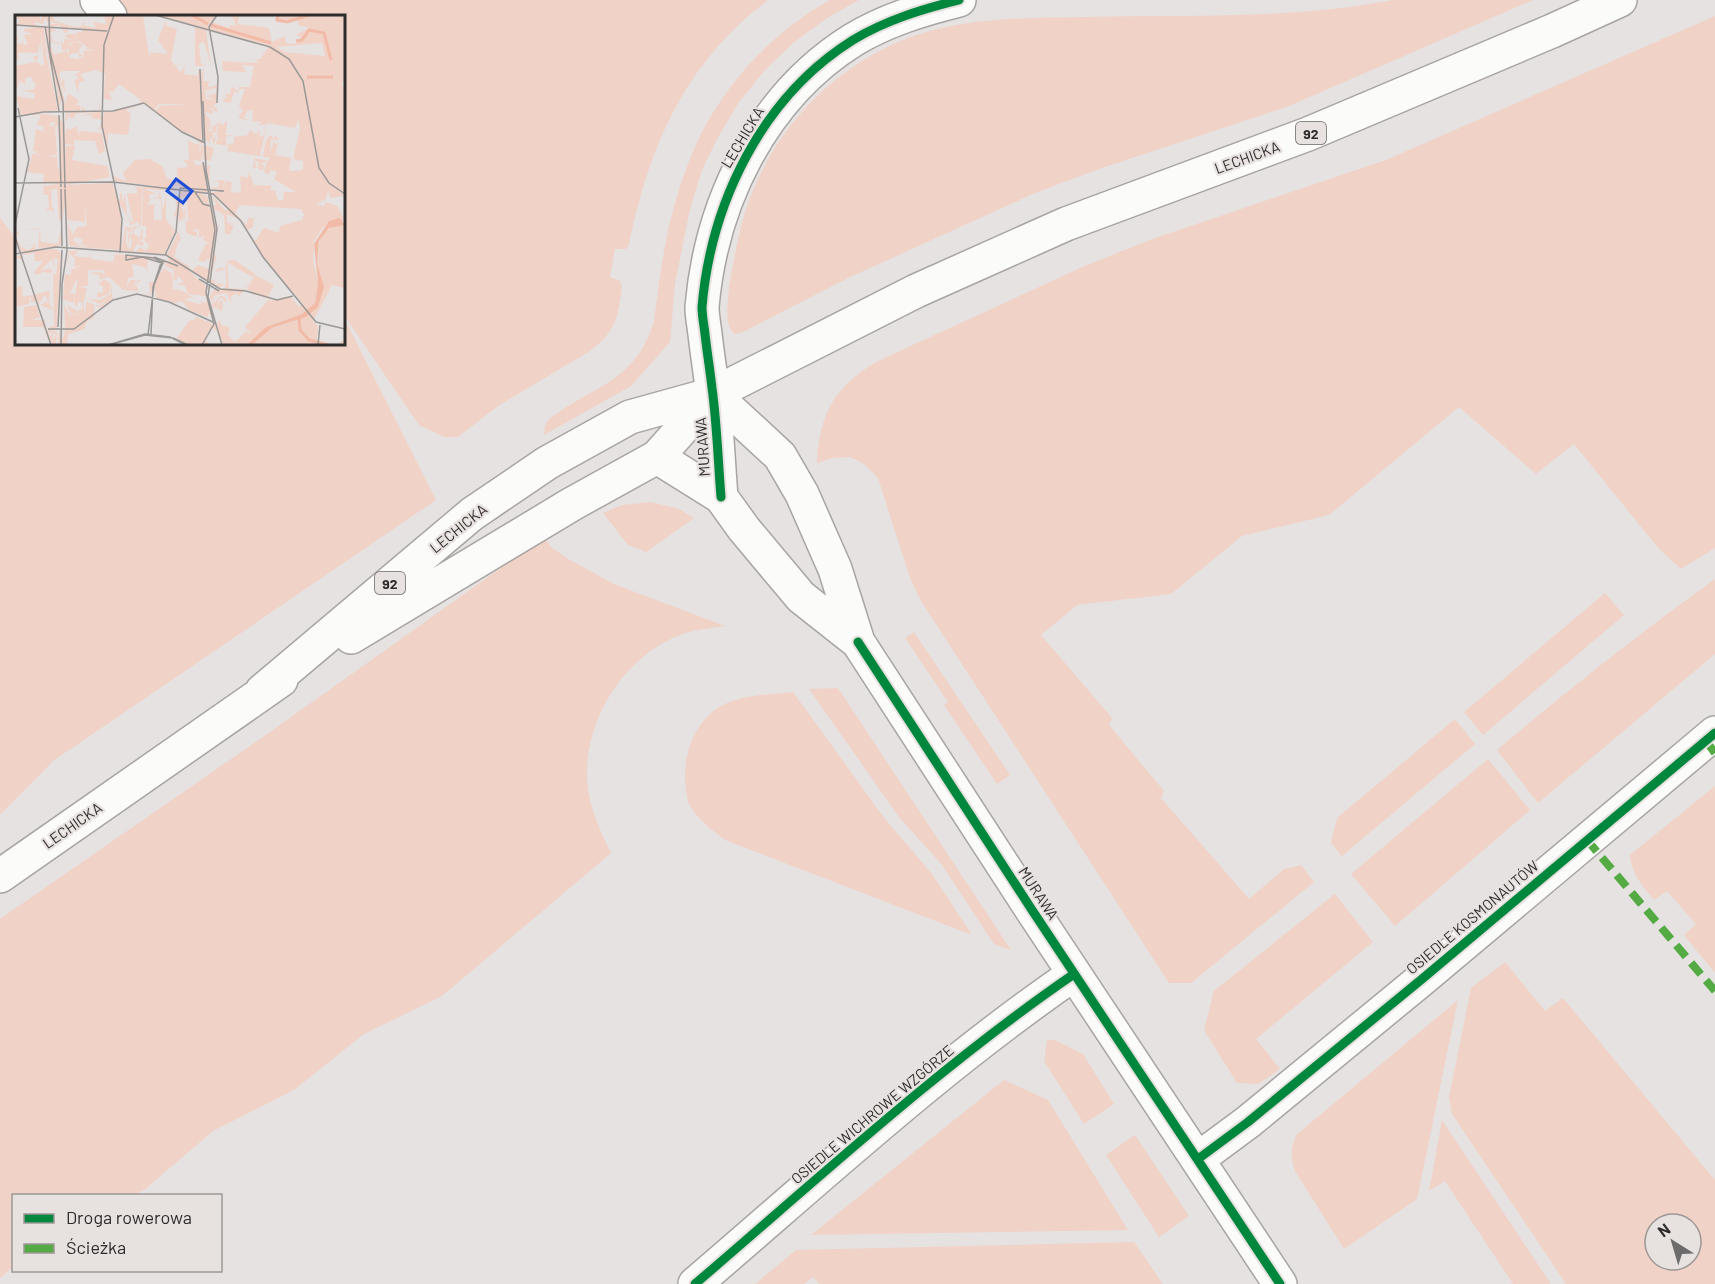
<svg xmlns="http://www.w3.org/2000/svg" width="1715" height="1284" viewBox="0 0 1715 1284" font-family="Barlow,sans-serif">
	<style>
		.green { fill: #f1d2c7; fill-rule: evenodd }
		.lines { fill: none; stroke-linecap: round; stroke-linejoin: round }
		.minor-casing { stroke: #a7a4a3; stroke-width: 36 }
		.tertiary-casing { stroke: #a7a4a3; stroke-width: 36 }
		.primary-casing { stroke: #a7a4a3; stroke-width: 36 }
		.minor { stroke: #fbfbfa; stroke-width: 33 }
		.tertiary { stroke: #fbfbfa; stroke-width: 33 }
		.primary { stroke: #fbfbfa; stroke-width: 33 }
		.quiet { stroke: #54ab44; stroke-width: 8; stroke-dasharray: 15 8; stroke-linecap: butt }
		.cycleway-casing { stroke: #e7e1df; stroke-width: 13 }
		.cycleway { stroke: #00873e; stroke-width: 9 }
		.labels { text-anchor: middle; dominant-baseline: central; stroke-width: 4.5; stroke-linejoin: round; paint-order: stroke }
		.shield { fill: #e7e1df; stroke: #656261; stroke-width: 1.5 }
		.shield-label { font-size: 14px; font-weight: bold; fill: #2d2b2b }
		.street-label { font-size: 15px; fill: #2d2b2b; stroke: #e7e1df }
		.inset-river { fill: none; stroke: #f2bba7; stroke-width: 3 }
		.inset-road { fill: none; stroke: #9b9998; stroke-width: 1.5 }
		.view { fill: #1d4ed8; fill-opacity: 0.15; stroke: #1d4ed8; stroke-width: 3 }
		.inset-edge { fill: none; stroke: #2d2b2b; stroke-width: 3 }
	</style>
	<rect width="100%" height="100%" fill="#e5e2e1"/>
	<path class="green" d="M117 0H768C685 63 649 146 629 245L626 249H615L610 277 620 281 622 286C618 316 617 331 590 351L498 406 458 437H444L419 425 344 315V16H129Z
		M830 0H859L827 18 793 43 765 70 739 102 717 139 702 170 690 209 675 284 670 342 631 386 544 435 545 426 549 419C594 385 636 382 654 321 659 282 664 241 675 203 682 179 691 153 703 130 731 77 777 29 830 0Z
		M1393 0H1533L1289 106 1099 169 1035 193 848 278 741 333 734 334C731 330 729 327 728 322 724 301 737 242 743 219 770 125 849 47 946 27 992 17 1040 18 1086 17 1188 15 1293 19 1393 0Z
		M1715 16V548L1681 569 1659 549 1574 444 1536 474 1459 407 1329 515 1242 536 1171 594 1077 605 1041 635 1112 718 1109 725 1164 791 1161 798 1249 899 1284 869 1301 865 1314 882 1191 983H1169L921 601 910 578 878 478 864 464 850 457 832 458 817 463C819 413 836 384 880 360L1087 265 1152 239 1386 160Z
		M0 217 16 240V344H344V318L436 500 53 761 0 815Z
		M651 502 679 509 694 518 646 552 628 545 603 513 622 505Z
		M544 537 552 548 570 560 614 584 725 626C714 628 700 629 689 632 630 650 589 710 587 771 586 800 599 828 611 853L442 996 364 1034 294 1090 213 1131 144 1190 132 1196H14L13 1267 0 1278V919L273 730Z
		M1715 579V654L1538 803 1497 750C1568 690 1640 633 1715 579Z
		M1605 593 1624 615 1483 735 1464 712Z
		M914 632 1010 775 997 784 944 705 948 702 905 638Z
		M838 688 1011 950 994 944 942 865 899 817 809 689Z
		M793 692 885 819 932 874 972 935 725 840C712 830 697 819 689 804 687 800 687 795 686 790 681 760 693 722 721 706 743 694 769 695 793 692Z
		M1455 719 1475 744 1342 856 1331 843 1337 818Z
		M1488 759 1530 810 1395 926 1351 874Z
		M1715 786V973L1684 935 1696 924 1667 891 1654 900C1642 885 1632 875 1630 855Z
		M1335 894 1373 942 1256 1039 1280 1069 1258 1084 1237 1083 1204 1030 1214 991Z
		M1505 962 1545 1011 1563 998 1715 1180V1284H1566L1452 1114 1449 1097 1471 988ZM1655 1224H1691V1260H1655Z
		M1458 1000 1417 1199 1344 1249 1295 1171C1290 1157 1291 1148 1296 1135Z
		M1047 1039 1057 1041 1083 1054 1114 1104 1084 1124 1044 1061Z
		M1004 1080 1048 1100 1128 1230 811 1235Z
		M1442 1120 1551 1284H1513L1445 1181 1429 1191Z
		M1135 1135 1189 1216 1159 1237 1106 1155Z
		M1134 1242 1163 1284H820L813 1277 804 1284H755L796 1250Z"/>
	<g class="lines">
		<g class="minor-casing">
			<path id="minor" d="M97 0 110 16
				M1198 1159 1248 1122 1422 979 1715 733
				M695 1284C819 1178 940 1066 1074 974"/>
		</g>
		<g class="tertiary-casing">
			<path id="tertiary" d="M713 394 780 456 802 494 835 569 858 642 1032 910 1280 1284
				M657 457 721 497 744 529 801 597 858 642
				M721 497C718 461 717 424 712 388 710 370 707 352 705 334 704 325 702 316 702 307 711 202 762 97 853 40 886 20 923 9 959 0"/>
		</g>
		<g class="primary-casing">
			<path id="primary" d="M351 637 572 504 657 457 713 394
				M262 691 472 514 547 463 630 417 713 394 916 291 1066 224 1308 134 1552 31 1620 0
				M0 876 281 680"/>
		</g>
		<use href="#minor" class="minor"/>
		<use href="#tertiary" class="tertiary"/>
		<use href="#primary" class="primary"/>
		<path class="quiet" d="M1706 741 1715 753
			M1587 840 1715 991"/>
		<g class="cycleway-casing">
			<path id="cycleway" d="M721 497C718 461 717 424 712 388 710 370 707 352 705 334 704 325 702 316 702 307 711 202 762 97 853 40 886 20 923 9 959 0
				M858 642 1032 910 1280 1284
				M1198 1159 1248 1122 1422 979 1715 733
				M695 1284C819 1178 940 1066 1074 974"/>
		</g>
		<use href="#cycleway" class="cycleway"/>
	</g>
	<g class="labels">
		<g class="shield">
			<rect x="1296" y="122" width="30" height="22" rx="4.5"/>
			<rect x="375" y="572" width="30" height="22" rx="4.5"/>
		</g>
		<g class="shield-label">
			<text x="1311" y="133">92</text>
			<text x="390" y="583">92</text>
		</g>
		<g class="street-label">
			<text transform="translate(742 137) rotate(-59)">LECHICKA</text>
			<text transform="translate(1247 157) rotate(-20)">LECHICKA</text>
			<text transform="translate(702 447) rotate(-94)">MURAWA</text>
			<text transform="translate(458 528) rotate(-39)">LECHICKA</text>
			<text transform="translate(72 825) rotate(-35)">LECHICKA</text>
			<text transform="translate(1039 893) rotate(57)">MURAWA</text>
			<text transform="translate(1472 917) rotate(-40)">OSIEDLE KOSMONAUTÓW</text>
			<text transform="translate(872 1114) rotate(-40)">OSIEDLE WICHROWE WZGÓRZE</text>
		</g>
	</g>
	<g transform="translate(15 15)">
		<rect width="330" height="330" fill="#e5e2e1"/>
		<path d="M0 0H25V6L28 0H37L40 6 67 14 61 11 73 12 67 11V8H70L68 10 81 13 78 7 91 9 89 0H128L134 41 136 37 153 39 143 25 151 5V11L162 14 156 45 159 50H167L161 51 165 58 168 52 167 58 169 51H176H170L169 59 183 61V54L186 59 189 53 188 66H194L193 72 202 70V77L201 73 188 76 194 78H190L191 84 198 85 192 81 202 78V89L198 90 202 94V99L198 93H192L199 95 197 99 189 97 195 105 194 116H200L196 114 195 106 197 113 202 108 201 121 199 131 197 124 201 122V117L197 118 199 121 195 124V129L187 120V125L181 124 187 127V137L188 130 199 133 196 146 189 145 188 138 186 146 178 145 181 151 190 148 191 157V148V153L195 149 194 172 191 161 192 177H184L193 182 194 196 195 190 203 211 198 237V241L202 240 194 267 176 256 183 250 194 254 195 243 188 247 183 245 191 228 198 230 188 225 190 220 184 223V214L176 215 182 217V222L171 218V206L181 205H173L172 182 165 183 170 190 167 191 168 198 171 192 170 208 169 198 168 205 163 206 166 185 163 204 164 190 162 202 159 201 162 190 158 181H163L164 186 166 174 182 176 162 171 154 172 164 173 161 176 131 174 132 179V175L142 179H135L134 184 143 183 145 176 148 195 151 181V205L158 213 155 224 159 214 161 215 149 239 120 237 125 232 131 236 134 230 128 224 131 223V211H127L128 172 141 171 99 166 96 160 111 166 108 158 120 145 135 144 147 151 152 163 162 167V153L173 152 169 145H174L173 125 180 129 181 136 180 129H184L185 139 186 129 177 121 179 120 167 117 140 96 145 91 173 89H144L139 95 140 97 127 86 128 89 111 95 116 99 113 120 93 118 92 135 96 136H91L88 114 84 115 90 97 123 90 126 85 104 69 98 77 94 76 97 85 89 84 90 59 80 55 65 59 70 66 64 67 63 77 59 65 64 64 60 59 67 56H47L44 59 47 68 49 63 50 78 43 60 51 91 52 80 55 79 64 86 60 90H65V96H48L47 83 44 94 42 73 33 43 30 14 35 9H48L32 7 30 2 28 9 20 7 19 10 29 12 31 38 43 95 6 101 1 81 19 84 20 78 6 75H18L21 70 16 62 10 63V70L5 65 0 79V51L21 47 18 42 24 40 21 47 29 51 26 15V38L25 28 23 38 6 37 11 38H3L4 44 0 45V21L3 20 2 29 7 28 9 23 8 29 13 30 9 20 19 19 10 17 9 14 21 12 0 10 5 7ZM44 10 51 19 54 12 69 16 61 18V26L60 19H54L49 22 58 25 49 24V30L46 25 47 35H52L54 28 60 27 53 30 54 41 58 38H64V43L68 40 64 38V35L67 31 68 39 67 29 62 27 64 26 73 33 69 34 82 35 69 36 68 42 64 44 55 43 52 36 39 40 34 27 43 28V32L44 27H38V18L37 27 36 19 38 15 43 18 37 12ZM136 184H146L147 205H139V191L143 189 132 190ZM201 0 194 10 197 7 214 13 215 10 221 11 217 0H224L223 9 254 13 257 27 270 21 271 28 277 29 288 26 282 19 295 13 283 10 282 5 272 7 270 2V7L263 6V0H289L288 3 292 0H330V65L327 67 328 72 330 70V181L315 183 313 175 310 186 304 184 307 187 301 190 309 191 311 187 322 191 330 205 317 206 321 207 308 212 299 226 298 245 303 268 300 288 290 298 255 310 232 330H208L201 310 205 305 207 311 215 312 213 320 220 327 231 316 237 318 230 312 254 284 231 277 240 279 232 274 240 260 259 270 253 281 256 286 275 281 284 292 288 289 246 240 234 216 240 226 249 213 264 218 265 211 287 205 289 200 286 194 225 190 220 198 231 210 234 202 239 204 238 212 233 215 225 205 212 199V208L220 209H214L219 211 215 218 221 219H210L209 200 198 193 201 189 196 179 210 195H214L196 178 206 175 194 173 204 172V167L197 166 210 165 207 175 211 166 217 167 216 177 226 178 225 161 233 163 234 156 239 170 257 171 255 175 260 176 263 185H268L269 177H281L259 164 262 157 255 155 254 160 249 157 252 146 245 149 249 150 248 155 243 154 244 147 239 146 242 153H237L233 152V151L234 145 233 152 238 153 239 143 254 146V142H248L250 128 255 120 259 124 260 120 264 125 256 124 255 138 259 126 262 130 264 126 260 140 276 143 274 156 288 155V146L278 144 285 113 283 104 280 113 252 108 245 141 212 136 214 131 201 129 202 124 208 126 202 123 203 110V107L208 110 212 105 211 120H219L211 122V130L219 128V132V122L233 120 235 115 242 119 243 112 242 121 244 114 245 122 249 120 251 109 243 111 247 107 237 106 238 95 232 96 229 103 235 106 223 103 228 96 224 91 230 74H224L223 78 219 76 216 88 205 86 209 85 208 79 210 84H212L210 79H215L217 72 223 76 224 72H235L239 51 227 50 231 57 208 56 207 46 242 48 243 45 238 44H245L257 28 254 31 145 1ZM307 28 310 41 270 37 261 32ZM180 12 191 15 196 52 189 26 184 30 186 49 192 51H180ZM84 87 87 105 76 103 77 100 65 101 80 97 62 98 57 104 52 100 53 103 50 106V120L52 113 55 115 61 111 65 123 64 116 87 118 90 136 84 139 80 126 59 125V130L50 129V140L51 131H60L57 145 92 151 95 162 51 170 97 168 105 187V178H107V189L110 179 112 202 105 189 107 233 110 214H115L110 213V212H116V218L111 215V229L115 235 117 229 115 219 113 230V219H116L118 220 117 212 126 211 119 214V219L125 223 127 212 128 223 122 228 128 226V231L122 229 118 237 74 232 66 229 68 225 63 222 62 225 61 220 58 226 65 229 60 230 92 235 55 231 54 230 52 208 58 220 62 212 72 211 70 191V207L52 205 50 186 48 205 46 179 47 205 44 206 42 174 45 173 36 175 37 193H39V199L38 195 30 196 34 193 33 180H29L28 171 45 169 28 168 29 159 12 157 18 138 28 142 20 137 23 136H18L21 114 30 117 27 112 31 111 22 110 26 100H13L21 98 43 101 44 126 42 111H37L42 108 36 107 34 111 40 112 42 140 29 141 42 142 43 155 46 153 44 102 50 111 51 98 67 96 66 91 72 96 84 95ZM99 168 125 172 127 173 126 211 122 207 115 211 114 201 116 207H118L112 179 123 178 121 173 124 172ZM47 207V229L41 232 46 233H34L25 235 41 234 46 238 42 311 41 314 36 315 42 317 41 330 35 327 34 322 38 318 37 327 41 319 34 317V327L30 317 38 313 31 314 28 312H8L9 292 23 290 21 284 20 287 14 286 18 283H14V289L0 292V273L7 271 8 282 35 276 34 287 30 289 34 288 38 295 25 290 33 286 30 279 22 292 25 302 17 305H30L31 313 39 311 38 259H41L43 244 39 243 40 253 37 244 25 256 36 253 37 258 27 257 26 259H18L12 258 10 253 12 258 18 259 28 246H20L19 238 8 240 7 245 0 242 15 237 7 239 14 236 6 237 4 236V231L13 235 20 231 19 230 17 231 16 230 5 231 3 230 0 225V218L1 216 4 217 1 222 6 231 20 229 21 235 39 232 23 233 25 214 5 215 25 213 26 227 43 229ZM330 210V273L317 270 298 306 303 312 302 325 321 330 330 324V328L327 330H237L256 314 288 303 303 292 308 272 302 248 305 223 314 213ZM163 216 166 224 164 228 162 222 163 229 159 242 175 252 174 256 192 272V278L197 291 199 286 194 283 199 275 207 276 198 273 209 274 210 270 211 273V270L212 274 211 269V258L210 261 211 254 200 257V261L201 262V264L199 265 201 270 203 268 209 269 204 273 195 268 196 265 201 264 200 261V257L203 253H211V248L212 246 220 245 240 259 237 262 212 247 214 273 229 274 237 263 230 274 222 283 223 278 216 281V289L212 278 200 280 198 283 201 289V286L205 281 210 282 212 288 207 283H205L203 286V293L204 287 208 285 207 296 197 291 199 306 193 297V302L189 301 174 295 167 286 159 288 141 283 140 273 135 281 125 279 135 280 134 266 138 267 149 253 157 259 158 274 168 276 184 287 175 282 169 285 188 290 185 286 191 288V281L173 279 170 271 161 269 169 267 162 260V265H158L159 255 150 251 154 243 151 240 159 227 161 234 159 227ZM54 236H63L59 241 74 243 76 238V244L98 247 100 240 95 239 140 242 151 247 143 255 145 246 133 244 132 251 133 254 131 262 132 253 117 249 119 262 113 263 111 273 115 265H121L116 275 123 265H126L121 269 123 276 108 275 94 262 85 264 83 269 85 260 74 258 86 257 91 262 88 255H73V271H64L72 274 68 289 70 300 72 281V287L84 291 98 282 85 289 73 284 85 285 96 279 95 268 94 279 82 283 83 277 88 278V271L83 270 89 264 96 269 98 285 85 293 79 290V303L71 307 70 314 53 319 52 330H43L44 316 48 325 50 315 49 290 55 300H66L56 299 52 290 62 296 67 294V287H63L62 293 59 288 63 262 55 278 60 279 58 288 48 284 50 259 56 260V255L69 250 59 252 60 243 55 239 51 252ZM179 301 200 310 202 316 196 313 190 325 193 321 191 326 195 330 188 329 190 325 187 330H171L161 324 174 306 181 304Z" fill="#f1d2c7" fill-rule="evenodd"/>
		<path d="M325 203 330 210 314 213 304 226 302 248 309 272 303 292 291 302 257 313 237 330H232L251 312 287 299 300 288 303 268 299 229 314 206Z" fill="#f2bba7"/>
		<path class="inset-river" d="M177 0 193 9M263 0 262 5 272 7 294 0M196 10 256 28M281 26 287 25 294 15 309 18 316 45M292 62H318M284 302 285 315 294 325 313 330"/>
		<path class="inset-road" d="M34 0 35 39M99 0 89 30 87 111 107 204 105 238M140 0 255 32 274 44 288 66 304 153 314 168 330 179M202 0 194 12 203 62 202 88M0 10 92 16M30 11 44 96M35 37 48 87 50 173M185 54 188 127M188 86 191 155 202 214 193 282 207 330M129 88 167 117 190 128M44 100 46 172M0 102 28 97 98 96 129 88M0 168 98 167 198 179 226 206 248 242 301 307 330 314M165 173 209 176H204M46 174 47 231M180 177 188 189 195 191M0 210 14 144 3 93M0 222 36 330M0 239 41 232 151 240 205 274 231 276 262 285 278 281M150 240 161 217 165 173M139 242 163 251M184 264 204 276M43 312 47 235M33 314H59L98 285 122 279 154 287 200 308M133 320 139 270 140 266 147 250V248L127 242 111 245V240L139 243 148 248 147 250 139 270 133 320M136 320 138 272 147 245M46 330 47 269 52 236 50 174M93 330 130 319 155 322 171 330M94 330 130 320 158 323 173 330M187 330 199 309 191 278 200 215 188 147M303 330 305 310"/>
		<path class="view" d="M161 164 177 176 168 188 152 176Z"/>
		<rect width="330" height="330" class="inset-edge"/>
	</g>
	<rect x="12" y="1194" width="210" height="78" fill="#e7e1df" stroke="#9d9897" stroke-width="1.5"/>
	<rect x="24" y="1214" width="30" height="9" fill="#00873e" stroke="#9d9897" stroke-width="1.5"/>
	<text x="66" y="1224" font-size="18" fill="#2d2b2b">Droga rowerowa</text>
	<rect x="24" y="1244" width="30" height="9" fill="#54ab44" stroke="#9d9897" stroke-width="1.5"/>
	<text x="66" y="1254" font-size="18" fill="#2d2b2b">Ścieżka</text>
	<g transform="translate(1673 1242) rotate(323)"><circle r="28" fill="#e7e1df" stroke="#9d9897" stroke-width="1.5"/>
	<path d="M0-4.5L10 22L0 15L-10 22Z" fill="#6d6b6b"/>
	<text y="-9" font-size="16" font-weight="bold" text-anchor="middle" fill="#2d2b2b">N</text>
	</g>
</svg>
